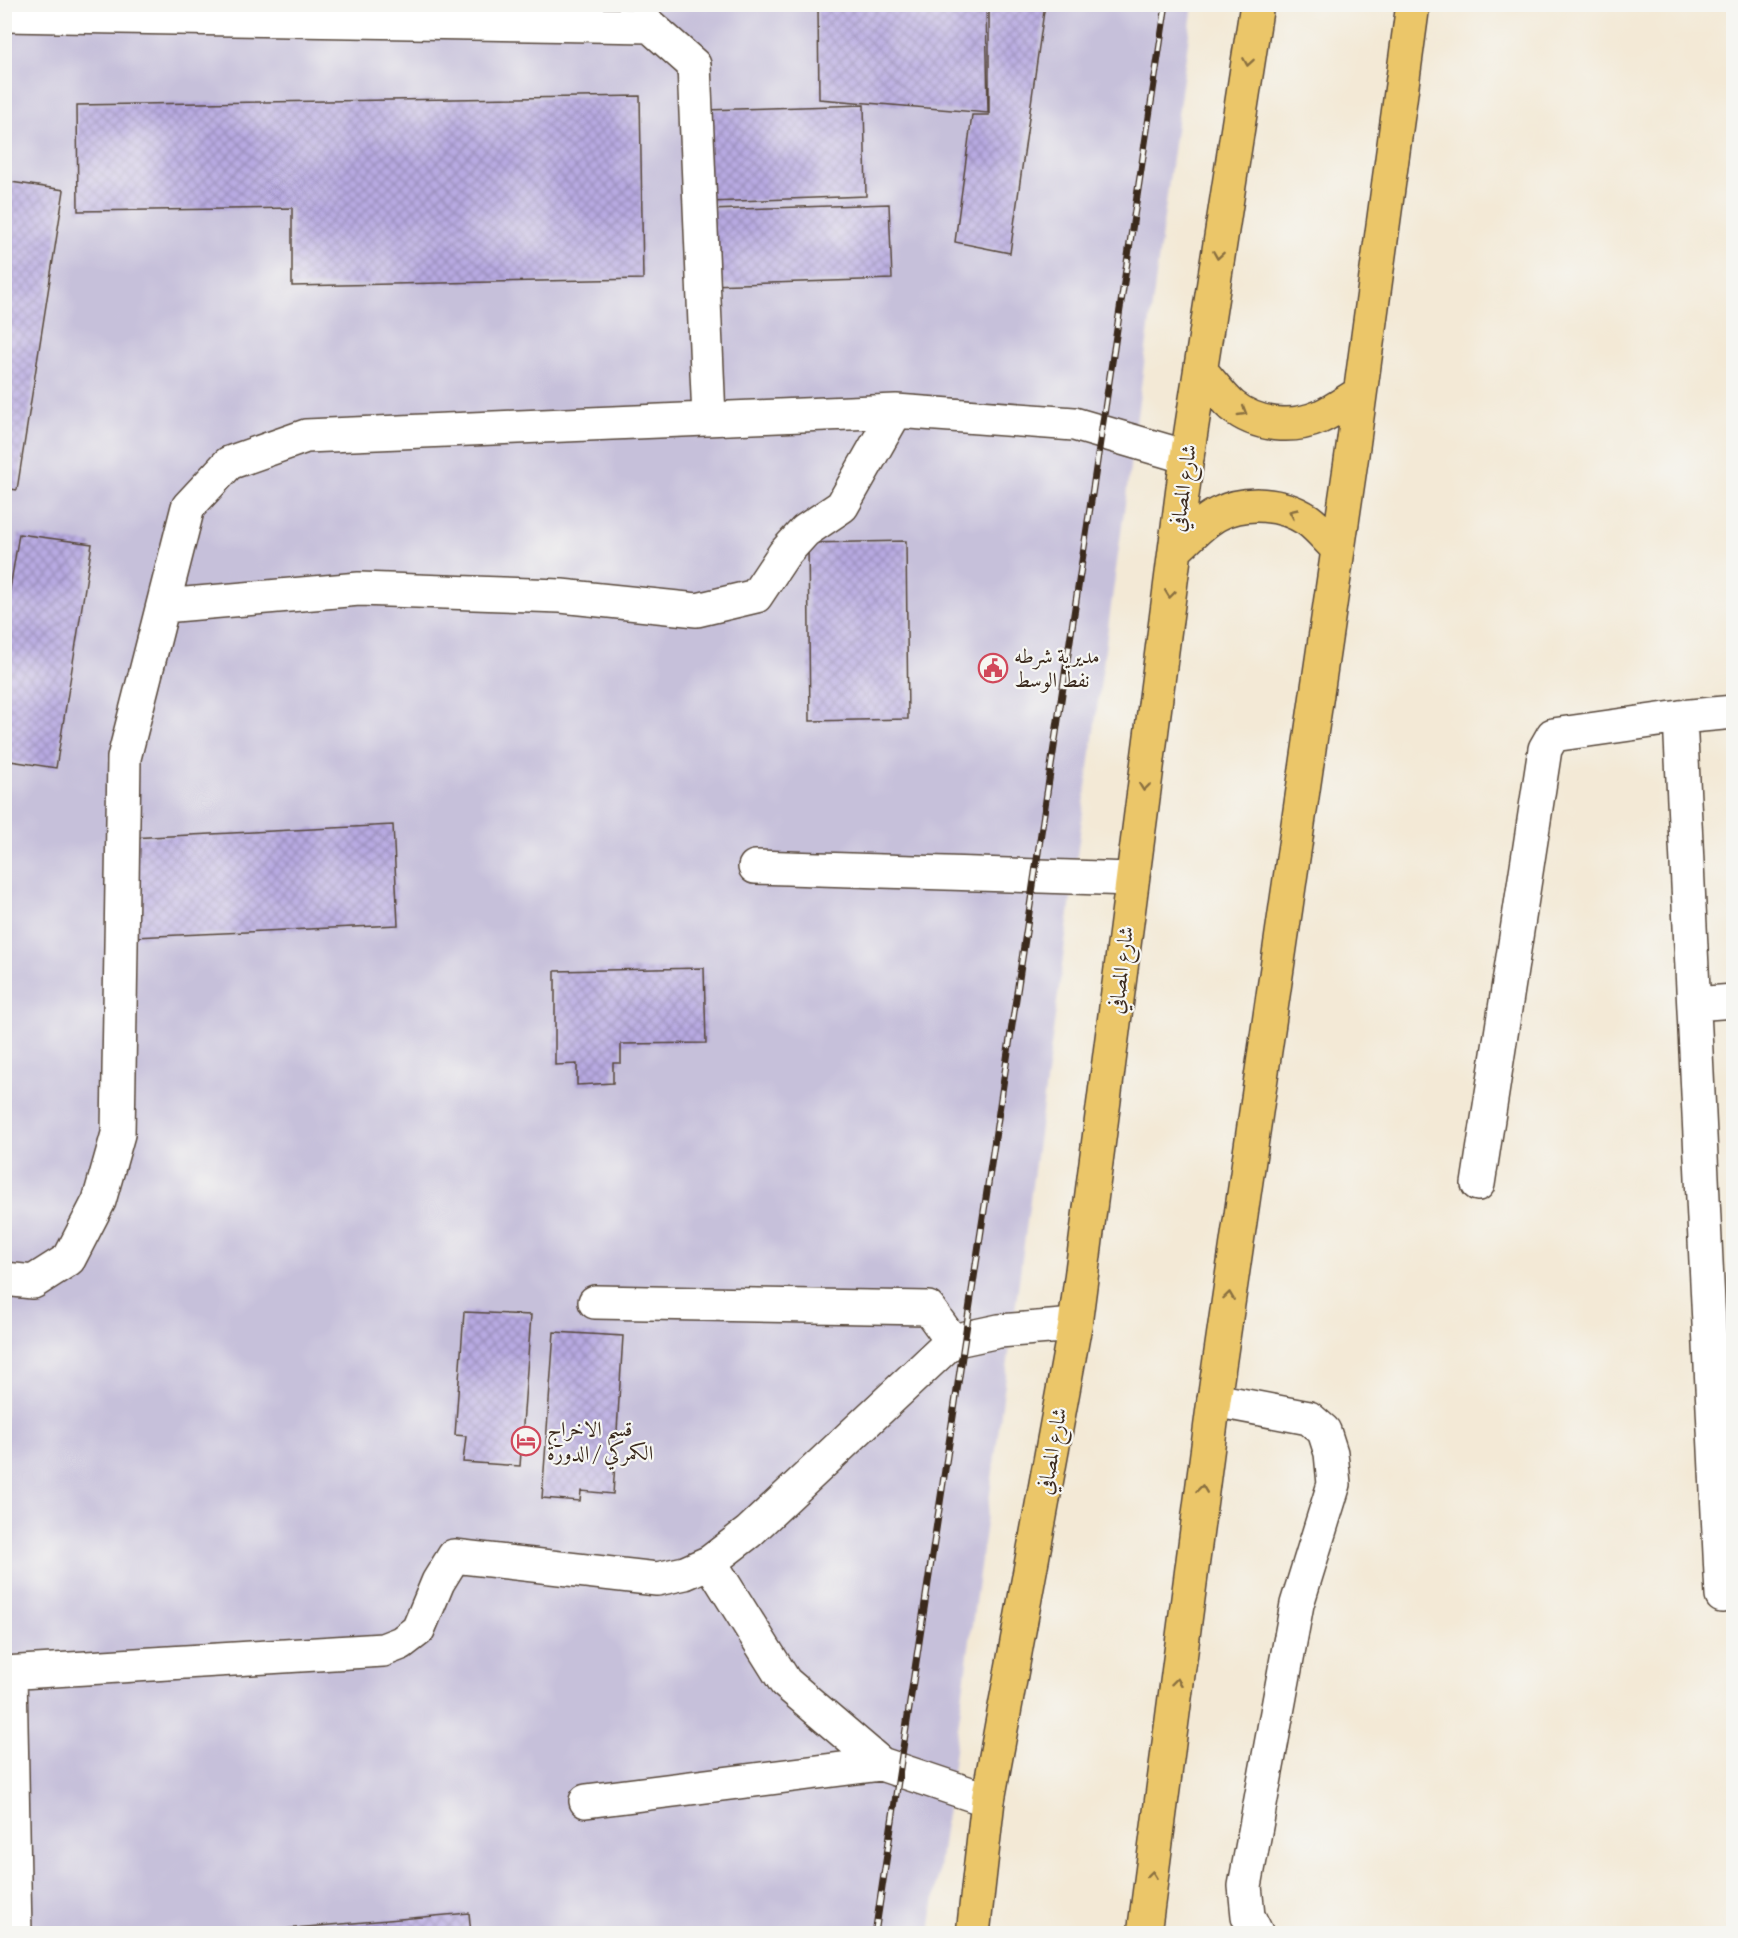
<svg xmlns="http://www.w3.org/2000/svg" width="1738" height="1938" viewBox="0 0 1738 1938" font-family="'IM FELL Great Primer',Amiri,serif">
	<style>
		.industrial { fill: #c6c0da }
		.building { fill: url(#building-cross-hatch) }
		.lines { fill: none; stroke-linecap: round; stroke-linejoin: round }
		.minor-casing { stroke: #57473a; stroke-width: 36 }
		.major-casing { stroke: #57473a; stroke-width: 36 }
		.minor { stroke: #fff; stroke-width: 33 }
		.major { stroke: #ebc669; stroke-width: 33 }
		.rail-casing { stroke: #3b2a1e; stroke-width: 7 }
		.rail { stroke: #f6f6f2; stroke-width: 4.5; stroke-dasharray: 14; stroke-linecap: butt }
		.oneway { stroke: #8a7040 }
		.labels { text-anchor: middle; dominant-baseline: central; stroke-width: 4.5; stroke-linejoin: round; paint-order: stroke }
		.street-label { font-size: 21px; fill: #3b2a1e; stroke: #f6f6f2 }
		.poi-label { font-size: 21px; fill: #3b2a1e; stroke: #f6f6f2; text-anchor: start }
	</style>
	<defs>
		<pattern id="building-cross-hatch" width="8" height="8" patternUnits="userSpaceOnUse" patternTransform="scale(1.5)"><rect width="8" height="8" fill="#b8aae2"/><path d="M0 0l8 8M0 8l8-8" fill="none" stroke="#978bb7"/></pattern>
	</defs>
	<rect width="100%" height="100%" fill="#f6f6f2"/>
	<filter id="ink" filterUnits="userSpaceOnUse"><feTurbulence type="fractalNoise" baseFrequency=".0167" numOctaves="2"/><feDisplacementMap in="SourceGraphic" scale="12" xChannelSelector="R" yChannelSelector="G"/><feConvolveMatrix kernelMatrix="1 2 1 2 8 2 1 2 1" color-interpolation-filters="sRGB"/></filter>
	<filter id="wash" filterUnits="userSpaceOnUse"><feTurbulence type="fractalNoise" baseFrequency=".008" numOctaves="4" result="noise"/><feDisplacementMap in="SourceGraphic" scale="24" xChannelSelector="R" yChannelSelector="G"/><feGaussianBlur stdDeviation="1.35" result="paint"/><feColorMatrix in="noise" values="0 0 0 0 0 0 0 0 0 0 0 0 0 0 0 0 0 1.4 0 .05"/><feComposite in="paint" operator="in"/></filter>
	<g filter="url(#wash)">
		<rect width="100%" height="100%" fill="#f3e9d6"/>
		<path class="industrial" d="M5 5H1193L930 1933 5 1934Z"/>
		<g id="blocks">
			<path class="building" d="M986 4 988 113 819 99 818 7Z
				M989 4H1045L1010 253 955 242 972 115H989Z
				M640 96 643 279 292 286V208L78 211 77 105Z
				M864 105 866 196 709 202 706 110Z
				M4 181 64 190 17 490 4 488Z
				M889 204 892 279 710 285 709 210Z
				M19 534 92 544 56 768 4 760V625Z
				M906 541 908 719 810 721 808 543Z
				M393 825 398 925 134 937 129 838Z
				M704 968 706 1043 621 1044V1063H613V1083L577 1085V1064L555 1065V971Z
				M464 1312 531 1315 520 1466 463 1462 466 1436 455 1435Z
				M554 1332 623 1336 613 1494 581 1491 580 1501 542 1498Z
				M469 1913 471 1934H284V1929Z"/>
		</g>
	</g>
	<g filter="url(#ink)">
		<use href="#blocks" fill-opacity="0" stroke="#57473a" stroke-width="1.5"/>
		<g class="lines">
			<g class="minor-casing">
				<path id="minor" d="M4 15 650 26 694 65 709 418
					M163 606 359 589 561 596 697 610 756 596 784 554 805 531 842 506 896 411
					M1680 717 1722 1596
					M755 867 1132 879
					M1694 1004 1734 1001
					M1478 1184 1545 749 1553 735 1680 717 1734 712
					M4 1279 33 1282 69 1259 99 1201 118 1134 124 758 188 507 229 463 306 436 896 411 1074 424 1187 457
					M595 1302 928 1308 952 1341
					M1214 1400 1309 1418 1324 1431 1331 1453 1334 1484 1297 1604 1245 1886 1248 1916 1257 1934
					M710 1562 785 1682 881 1764 988 1800
					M4 1673 383 1650 401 1643 418 1630 438 1582 454 1556 657 1579 685 1573 710 1562 749 1532 952 1341 999 1331 1075 1325
					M10 1673 15 1934
					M586 1801 881 1764"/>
			</g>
			<g class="major-casing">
				<path id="major" d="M1201 371C1211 382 1221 396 1232 406 1257 426 1292 429 1320 417 1334 411 1347 401 1360 393
					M1175 550C1189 538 1202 522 1218 514 1246 500 1282 503 1308 520 1319 528 1328 540 1338 549
					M973 1934 988 1800 1075 1325 1187 457 1257 4
					M1144 1934 1214 1400 1352 454 1413 4"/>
			</g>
			<use href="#minor" class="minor"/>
			<use href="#major" class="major"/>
			<g class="rail-casing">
				<path id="rail" d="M875 1934 1166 4"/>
			</g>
			<use href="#rail" class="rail"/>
		</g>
		<defs><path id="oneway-chevron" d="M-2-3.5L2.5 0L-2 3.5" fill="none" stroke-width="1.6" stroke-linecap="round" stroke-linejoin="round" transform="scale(1.5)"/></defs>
		<g class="oneway">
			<use href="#oneway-chevron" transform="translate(1248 62) rotate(99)"/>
			<use href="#oneway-chevron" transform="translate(1218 255) rotate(99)"/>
			<use href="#oneway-chevron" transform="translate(1243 412) rotate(31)"/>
			<use href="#oneway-chevron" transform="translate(1293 513) rotate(-155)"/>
			<use href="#oneway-chevron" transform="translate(1170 594) rotate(97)"/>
			<use href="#oneway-chevron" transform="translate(1144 787) rotate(97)"/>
			<use href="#oneway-chevron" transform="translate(1229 1296) rotate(-82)"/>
			<use href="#oneway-chevron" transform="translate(1202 1489) rotate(-83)"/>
			<use href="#oneway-chevron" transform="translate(1177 1682) rotate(-83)"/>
			<use href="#oneway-chevron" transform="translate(1152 1875) rotate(-83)"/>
		</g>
	</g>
	<defs>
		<g id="civic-ring" transform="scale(1.5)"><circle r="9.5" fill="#f6f6f2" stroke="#d1495b" stroke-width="1.5"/><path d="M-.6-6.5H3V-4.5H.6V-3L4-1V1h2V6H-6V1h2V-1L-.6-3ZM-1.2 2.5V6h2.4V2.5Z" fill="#d1495b"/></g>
		<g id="hotel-ring" transform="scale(1.5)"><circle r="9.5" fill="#f6f6f2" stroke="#d1495b" stroke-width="1.5"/><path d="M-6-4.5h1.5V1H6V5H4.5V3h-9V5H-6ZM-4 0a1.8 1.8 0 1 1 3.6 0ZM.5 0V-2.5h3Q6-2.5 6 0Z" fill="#d1495b"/></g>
	</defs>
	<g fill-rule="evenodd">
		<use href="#civic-ring" x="993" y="668"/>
		<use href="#hotel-ring" x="526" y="1441"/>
	</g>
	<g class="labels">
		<g class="street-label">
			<text transform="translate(1183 488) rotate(-82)">شارع المصافي</text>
			<text transform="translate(1121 970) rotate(-83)">شارع المصافي</text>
			<text transform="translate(1052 1451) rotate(-80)">شارع المصافي</text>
		</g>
		<g class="poi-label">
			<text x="1014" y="656">مديرية شرطه<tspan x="1014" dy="24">نفط الوسط</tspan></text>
			<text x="547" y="1429">قسم الاخراج<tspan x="547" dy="24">الكمركي / الدورة</tspan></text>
		</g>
	</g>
	<rect width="1738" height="1938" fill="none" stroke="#f6f6f2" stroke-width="24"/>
</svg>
